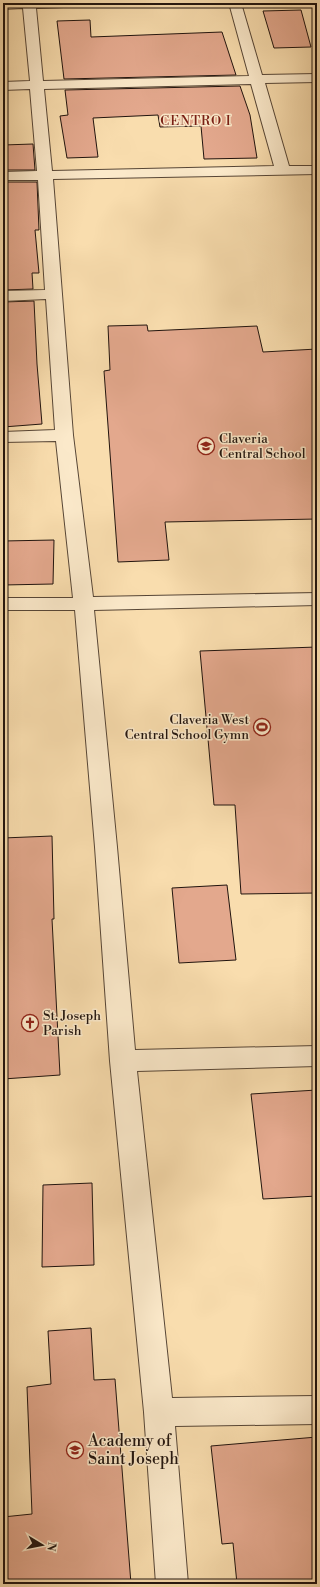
<svg xmlns="http://www.w3.org/2000/svg" width="320" height="1587" viewBox="0 0 320 1587" font-family="'Libre Bodoni',serif">
	<style>
		.building { fill: #e3a88d; stroke: #21140e }
		.lines { fill: none; stroke-linecap: round; stroke-linejoin: round }
		.minor-casing { stroke: #574636; stroke-width: 2 }
		.minor { fill: #fbe9ca; fill-rule: evenodd }
		.labels { text-anchor: middle; dominant-baseline: central; stroke-width: 3; stroke-linejoin: round; paint-order: stroke }
		.far-quarter-label { font-size: 13px; letter-spacing: 1px; fill: #7a1f14; stroke: #fbe9ca }
		.poi-label { font-size: 13px; fill: #21140e; stroke: #fbe9ca; text-anchor: start }
		.near-poi-label { font-size: 16px; fill: #21140e; stroke: #fbe9ca; text-anchor: start }
	</style>
	<rect width="100%" height="100%" fill="#f9ddae"/>
	<filter id="stains"><feTurbulence type="fractalNoise" baseFrequency=".005" numOctaves="4"/><feColorMatrix values="0 0 0 0 .2 0 0 0 0 .09 0 0 0 0 .02 0 0 0 .5 -.17"/></filter>
	<radialGradient id="worn" r=".72"><stop offset=".6" stop-color="#630" stop-opacity="0"/><stop offset="1" stop-color="#630" stop-opacity=".3"/></radialGradient>
	<path class="building" d="M301 10 311 47 274 48 263 11Z
		M90 20 91 37 222 32 236 75 64 79 57 21Z
		M240 86 250 115 257 158 204 159 201 126 160 127 158 115 93 118 98 157 67 158 60 116 68 115 65 90Z
		M33 144 35 170H3V145Z
		M3 182H37L39 230H35L39 273H32L33 289 3 290Z
		M34 301 37 364 42 424 3 427V302Z
		M147 325 148 331 257 326 263 352 317 349V519L165 522 169 560 118 562 104 371 110 370 108 326Z
		M54 540 53 584 3 585V541Z
		M317 647V893L241 894 235 805H214L200 651Z
		M52 836 54 919H52L60 1075 3 1079V838Z
		M227 885 236 960 179 963 172 888Z
		M317 1090V1196L263 1199 251 1094Z
		M92 1183 94 1265 42 1267 43 1185Z
		M91 1328 94 1380 115 1379 131 1584H3V1517L32 1514 27 1387 51 1384 48 1331Z
		M317 1437V1584H237L233 1543 222 1544 211 1446Z"/>
	<g class="lines">
		<g class="minor-casing">
			<path id="minor" d="M3 3H70L68 6 64 7 36 8 43 81 249 76 229 3H241L262 75 317 74V82L265 83 289 166H317V174L53 179 73 435 93 597 317 593V605L94 610 117 847 135 1050 317 1046V1066L137 1071 172 1398 317 1396V1424L175 1426 188 1584H156L144 1412 110 1061 95 847 75 610H3V598H73L56 441 3 442V432L55 430 46 299 3 301V291L45 290 38 180H3V172L37 171 30 89 3 90V82L30 81 23 8 3 9ZM251 84 274 166 52 171 44 89Z"/>
		</g>
		<use href="#minor" class="minor"/>
	</g>
	<defs>
		<g id="school-ring" transform="scale(0.9)"><circle r="9.5" fill="#fbe9ca" stroke="#8f2418" stroke-width="1.5"/><path d="M0-5L7-2L0 1L-7-2ZM-4 1L0 2.5L4 1V4Q0 6-4 4Z" fill="#8f2418"/></g>
		<g id="stadium-ring" transform="scale(0.9)"><circle r="9.5" fill="#fbe9ca" stroke="#8f2418" stroke-width="1.5"/><path d="M0-5a6.5 5 0 1 0 0 10a6.5 5 0 1 0 0-10ZM-3.5-1.8h7v3.6h-7Z" fill="#8f2418"/></g>
		<g id="church-ring" transform="scale(0.9)"><circle r="9.5" fill="#fbe9ca" stroke="#8f2418" stroke-width="1.5"/><path d="M-1.2-6h2.4v3.5h3.3v2.4h-3.3V6h-2.4V-.1h-3.3v-2.4h3.3Z" fill="#8f2418"/></g>
	</defs>
	<g fill-rule="evenodd">
		<use href="#school-ring" x="206" y="446"/>
		<use href="#stadium-ring" x="262" y="727"/>
		<use href="#church-ring" x="30" y="1023"/>
		<use href="#school-ring" x="75" y="1450"/>
	</g>
	<g class="labels">
		<g class="far-quarter-label">
			<text x="196" y="121">CENTRO I</text>
		</g>
		<g class="poi-label">
			<text x="219" y="439">Claveria<tspan x="219" dy="15">Central School</tspan></text>
			<text x="249" y="720" text-anchor="end">Claveria West<tspan x="249" dy="15">Central School Gymn</tspan></text>
			<text x="43" y="1016">St. Joseph<tspan x="43" dy="15">Parish</tspan></text>
		</g>
		<g class="near-poi-label">
			<text x="88" y="1441">Academy of<tspan x="88" dy="18">Saint Joseph</tspan></text>
		</g>
	</g>
	<rect width="320" height="1587" fill="none" stroke="#f9ddae" stroke-width="16"/>
	<rect x="4" y="4" width="312" height="1579" fill="none" stroke="#21140e" stroke-width="2"/>
	<rect x="8" y="8" width="304" height="1571" fill="none" stroke="#21140e"/>
	<g transform="translate(42 1545) rotate(100)" stroke="#fbe9ca" stroke-width="3" paint-order="stroke">
	<path d="M0-3L7 15L0 10L-7 15Z" fill="#21140e"/>
	<text y="-6" font-size="11" font-weight="bold" text-anchor="middle" fill="#21140e">N</text>
	</g>
	<rect width="100%" height="100%" filter="url(#stains)"/>
	<rect width="100%" height="100%" fill="url(#worn)"/>
</svg>
